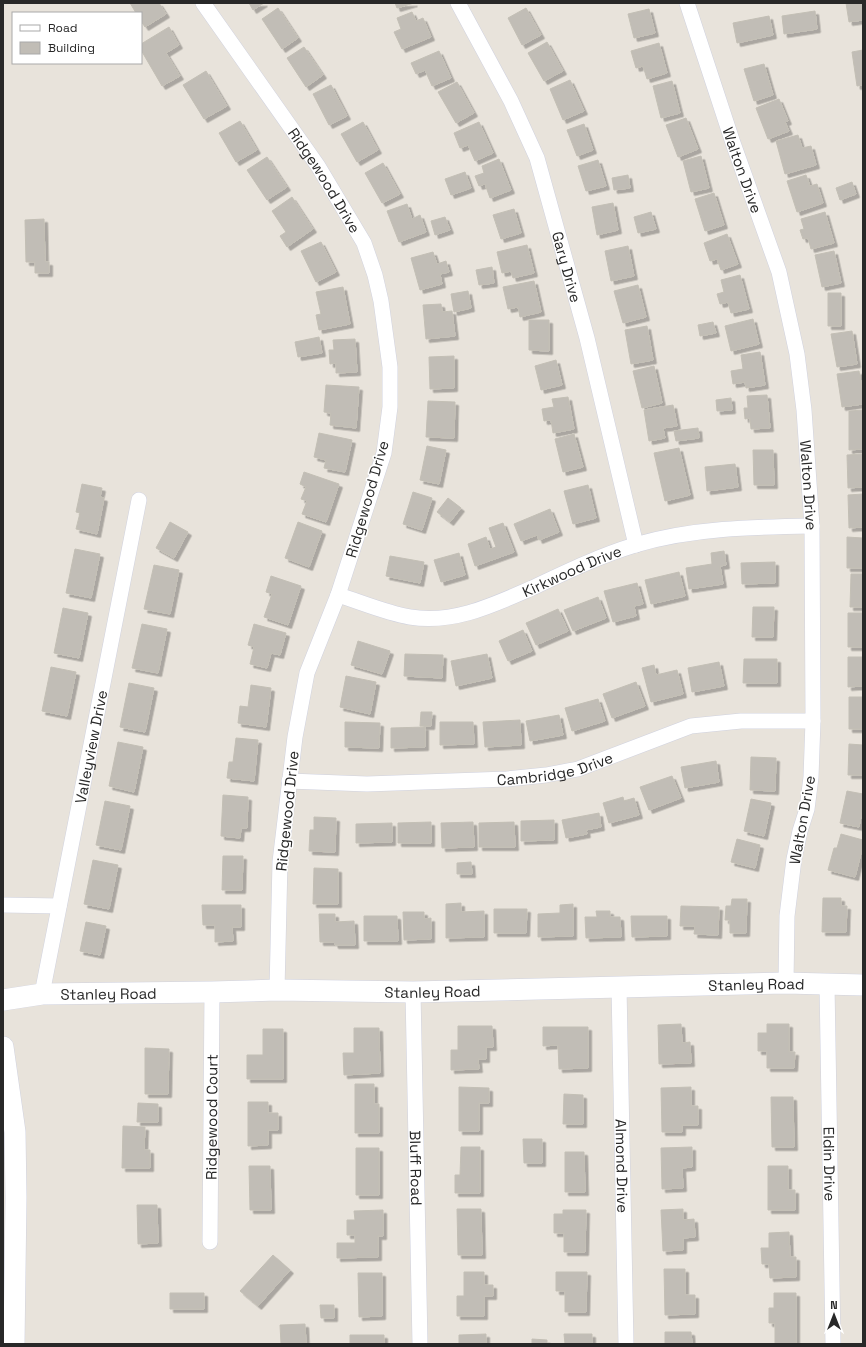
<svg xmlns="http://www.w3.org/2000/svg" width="866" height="1347" viewBox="0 0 866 1347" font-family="'Space Grotesk',sans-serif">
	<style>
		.building { fill: #c1bdb6; stroke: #c3bfb5; filter: url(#shadow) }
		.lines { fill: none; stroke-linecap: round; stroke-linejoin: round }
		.street-casing { stroke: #d0d2df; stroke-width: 16 }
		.secondary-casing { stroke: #d0d2df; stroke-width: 22 }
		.street { stroke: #fff; stroke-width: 15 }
		.secondary { stroke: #fff; stroke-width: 21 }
		.labels { text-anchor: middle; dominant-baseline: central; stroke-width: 3; stroke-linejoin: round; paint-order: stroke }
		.street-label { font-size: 15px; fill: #282828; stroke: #fff }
	</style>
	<defs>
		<filter id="shadow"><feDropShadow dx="3.5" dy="3.5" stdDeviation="0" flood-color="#0004"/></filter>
	</defs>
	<rect width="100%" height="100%" fill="#e8e3db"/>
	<path class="building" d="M130 3H159L166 14 145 27 141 21V13H136Z
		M249 3H264L253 10Z
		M395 3H414L397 8Z
		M846 3H863V20L849 22Z
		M278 8 298 38 282 49 262 19Z
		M526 8 541 35 522 45 508 18Z
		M649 9 655 33 634 38 628 14Z
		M815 11 817 29 784 34 782 16Z
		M412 12 416 21 423 18 431 37 402 49 394 32 401 29 397 18Z
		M769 16 773 35 737 43 733 23Z
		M169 27 179 45 166 53 180 76 162 86 141 50V44Z
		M547 42 563 71 544 81 528 53Z
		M659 43 667 73 647 79 643 66 636 68 631 51Z
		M304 47 323 75 306 87 287 58Z
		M863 50V85L857 86 852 52Z
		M439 51 451 78 432 86 425 70 416 74 411 63Z
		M764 64 773 95 754 101 744 69Z
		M206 71 227 106 204 119 183 85Z
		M570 80 584 111 563 120 550 89Z
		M672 81 680 113 661 118 653 86Z
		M457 82 474 113 456 123 438 92Z
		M331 85 347 116 329 125 313 94Z
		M779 99 788 121 785 122 789 131 768 139 756 108Z
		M686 118 698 149 678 157 666 125Z
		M240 121 257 150 236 162 219 133Z
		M363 122 378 150 357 162 341 134Z
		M479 122 493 153 475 161 468 145 460 148 454 133Z
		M584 124 593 150 577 156 567 130Z
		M798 135 802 148 811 146 816 165 785 174 776 141Z
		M701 156 709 188 691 192 683 161Z
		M267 157 287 187 267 200 247 170Z
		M499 159 511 190 490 198 485 184 479 186 475 176 484 173 482 166Z
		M598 160 606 186 586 191 578 166Z
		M383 163 400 194 382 203 365 173Z
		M465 172 471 188 451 195 445 179Z
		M628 175 630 188 614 190 612 178Z
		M806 175 810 186 817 184 823 203 797 212 787 181Z
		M852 182 856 194 840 200 836 188Z
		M714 193 724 225 705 231 695 199Z
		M292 197 313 229 287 247 280 236 286 232 272 211Z
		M613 203 618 230 597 235 592 207Z
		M407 204 412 219 420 215 426 232 399 242 387 211Z
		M514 209 521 233 501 239 493 215Z
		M651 212 656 229 638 233 634 217Z
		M825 212 834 243 811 249 808 238 803 239 800 230 804 229 801 219Z
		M445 217 450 230 435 235 431 221Z
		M44 219 45 262H49V273H35V262H26L25 220Z
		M727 234 738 264 721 270 717 259 710 261 704 243Z
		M321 242 336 272 316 282 301 251Z
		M527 245 534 273 513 278 511 271 502 273 497 252Z
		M628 246 634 276 611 281 605 251Z
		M834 251 841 283 822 287 815 255Z
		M433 252 437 264 446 261 449 272 440 274 442 284 420 290 411 258Z
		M492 267 494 283 479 285 476 270Z
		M740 275 749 309 731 313 728 302 720 304 717 294 724 292 721 280Z
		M534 281 541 312 520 317 518 307 508 309 503 287Z
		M638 285 646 317 623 323 614 291Z
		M343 287 350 324 319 330 316 315 321 314 316 292Z
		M468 291 471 308 454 312 451 294Z
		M828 293H841V326H828Z
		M441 304 442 312 452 311 455 336 426 339 423 305Z
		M753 319 759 344 731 351 725 326Z
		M529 320H549V351L529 350Z
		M713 322 716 333 700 336 698 325Z
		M647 326 653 360 631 364 625 330Z
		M852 331 857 364 837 367 831 334Z
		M319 337 322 353 298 357 295 342Z
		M355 339 357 372 336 373V363L330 364 329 350H334L333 340Z
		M760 352 765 385 746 388 745 382 733 384 731 371 743 369 741 355Z
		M454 356V388L430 389 429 357Z
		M556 360 562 385 541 390 535 366Z
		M654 366 662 403 642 408 633 371Z
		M859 371 863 394V404L842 407 837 374Z
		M326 385 359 387 356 428 330 425 331 413 324 412Z
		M767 395 770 428 751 429 750 418 745 419 744 408H748L747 396Z
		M568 397 574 429 553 433 551 420 544 421 542 409 554 407 552 399Z
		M731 398 732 410 717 411 716 400Z
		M428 401 455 402 454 438 426 437Z
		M673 405 677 426 663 428 665 438 649 441 644 410Z
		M863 410V449L849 450V411Z
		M698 428 699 438 676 441 674 431Z
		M319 433 352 440 345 472 324 468 326 460 314 457Z
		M574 434 583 467 563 472 555 439Z
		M427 446 446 450 439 484 420 480Z
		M679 448 690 495 665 501 654 453Z
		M753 450H773L774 485H754Z
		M863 454V487L848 488 847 455Z
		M735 464 738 487 707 491 705 467Z
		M304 472 339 484 326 522 302 514 307 501 301 499 306 487 300 484Z
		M82 484 102 488 100 497 104 498 97 534 76 529 80 513 76 512Z
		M588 485 596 518 573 524 564 491Z
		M413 492 432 498 422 530 403 524Z
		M863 494V527L849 528 848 495Z
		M448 498 461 508 450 522 437 512Z
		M550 509 559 532 539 540 537 535 521 541 514 524Z
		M170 522 188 532 174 558 156 548Z
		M298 522 322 531 309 567 285 558Z
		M503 523 514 552 475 566 468 544 486 537 490 549 496 547 489 528Z
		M847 537 863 538V568H847Z
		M75 549 100 554 91 598 66 593Z
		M724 551 726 565 720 566 723 584 689 589 686 568 712 564 711 553Z
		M459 553 465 575 441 582 434 560Z
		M390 556 424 562 420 583 386 576Z
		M775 562V583L742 584 741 563Z
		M154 565 179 570 170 614 144 609Z
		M679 572 685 596 651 604 645 580Z
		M851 574H863V607H850Z
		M271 576 301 586 288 625 264 617 272 594 266 592Z
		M637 583 643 604 634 606 636 616 613 622 604 591Z
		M598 597 606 618 573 631 564 610Z
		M753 607H774L773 637H752Z
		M63 608 88 613 79 658 54 653Z
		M558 609 568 631 536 645 526 623Z
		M848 613H863V647H848Z
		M142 624 167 629 158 673 132 668Z
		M254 624 286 633 280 655 271 653 267 668 250 664 254 647 248 645Z
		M523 630 532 651 508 661 499 641Z
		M358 641 390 651 382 674 351 665Z
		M405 654 443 655 442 678 404 676Z
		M487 654 492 678 456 686 451 661Z
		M848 657H863V686L848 687Z
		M744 659H777V683H743Z
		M719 662 724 686 692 692 688 668Z
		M654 665 656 675 677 670 683 694 651 702 642 668Z
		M51 667 76 672 67 716 42 711Z
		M346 676 376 682 370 714 340 707Z
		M636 682 645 706 612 718 603 694Z
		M129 683 154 688 145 732 120 727Z
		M251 685 271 688 266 727 238 723 240 706 248 707Z
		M849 697H863V729H849Z
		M598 699 605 721 572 731 565 708Z
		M421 712H432L431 726H420Z
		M559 715 563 735 530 741 526 721Z
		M520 720 521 745 485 747 483 722Z
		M345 722 380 723 379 748 345 747Z
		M440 722H473L474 744 440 745Z
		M425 727V747L391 748V728Z
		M236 738 258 740 254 781 227 778 229 762H233Z
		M118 742 143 747 134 792 109 786Z
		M849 744 863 745V775H848Z
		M751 757 776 758 775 791 750 790Z
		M716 761 719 782 685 788 681 767Z
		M672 776 681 798 649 810 640 787Z
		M847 791 863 794V807L859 827 840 823Z
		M223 795 248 797 247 828H241L240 838 221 836Z
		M623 797 624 801 634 798 639 815 609 823 603 803Z
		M751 799 771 803 764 836 744 831Z
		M105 801 130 806 121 850 96 845Z
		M599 813 601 827 586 830 587 834 566 838 562 820Z
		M314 817 336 818 335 852 309 851 310 830H314Z
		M554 820V840L521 841V821Z
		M431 822V843H398V823Z
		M473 822 474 847 442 848 441 823Z
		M514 822 515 847H479V823Z
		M392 823V842L356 843V824Z
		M841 834 863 840V845L855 877 828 870 834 848H837Z
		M737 839 760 845 755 868 731 862Z
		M223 856H243L242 890H222Z
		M93 860 118 865 109 909 84 904Z
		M471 862 472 874H457V863Z
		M314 868 338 869V904H313Z
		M823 898H841V906H847L846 932H822Z
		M732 899H747L746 933H730V920H725L726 906H731Z
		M461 903V912L484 911V937L446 938V904Z
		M573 904V936L538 937V914L560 913V905Z
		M202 905H241V927H232L233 941 215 942V925H203Z
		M681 906 719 907 718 935 694 934 695 926H680Z
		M494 909H527L526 933H494Z
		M596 911H610V917H620L621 937 586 938 585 917H597Z
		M403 912H424V919L431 918V939L404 940Z
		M319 914H335V922L354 921 355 945H335L334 942H320Z
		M364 916H397L398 941H364Z
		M631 916H667V936L632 937Z
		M86 922 106 926 100 955 80 951Z
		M681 1024 682 1043 690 1042 691 1063 659 1064 658 1025Z
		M767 1024H789V1052H795L794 1068H767V1051H758V1033H767Z
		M458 1026H492L493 1047H486V1059H478L479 1069 451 1070V1050H458Z
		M543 1027H588V1068L559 1069 558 1045 543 1046Z
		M354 1028H379L380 1073 344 1075 343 1053H354Z
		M263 1029H283V1079H247V1055H263Z
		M145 1048 169 1049 168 1094H145Z
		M355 1084H374V1104H379V1133H355Z
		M459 1087 489 1088V1103H479V1131H459Z
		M691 1087V1106H698V1125H682V1132H662L661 1088Z
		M564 1094 583 1095V1124H563Z
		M771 1097H793L794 1147H772Z
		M248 1102H268V1113H278V1130H268V1145L248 1146Z
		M138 1103 158 1104V1122H137Z
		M123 1126 145 1127 144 1150H150V1168H122Z
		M523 1139H542V1163H524Z
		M461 1147H480V1193H455V1175H460Z
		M692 1147V1167L682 1168 683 1188 662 1189 661 1148Z
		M356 1148H379V1195H356Z
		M565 1152H584L585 1192H565Z
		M249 1166H270L271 1210H250Z
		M768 1166H788V1190H795V1210H768Z
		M137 1205H157L158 1243 138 1244Z
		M457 1209H481L482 1255H458Z
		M683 1209V1220L694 1219 695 1237 683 1238V1250L663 1251 661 1210Z
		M383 1210V1236H378V1257L337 1258V1243H355V1235H347V1220H355L354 1211Z
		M563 1210H586L585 1252H564V1233H554V1214H563Z
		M789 1232 790 1257H796V1277L770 1278 769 1264H762L761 1248H769V1233Z
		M273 1255 290 1270 258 1306 240 1291Z
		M664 1269H685V1295H695V1314L665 1315Z
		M464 1272H484V1285H493V1296H484V1316H457V1296H464Z
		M556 1272H587L586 1312H565V1291H556Z
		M358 1273H382V1316L359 1317Z
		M170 1293H204V1309H170Z
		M774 1293H796V1344H775V1323H769V1308H774Z
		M320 1305H334V1318H321Z
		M305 1324 306 1344H281L280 1325Z
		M665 1332H691L692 1344H665Z
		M486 1334V1344H459V1335Z
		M564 1334H592V1344H565Z
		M350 1335H384V1344H350Z
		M532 1339 547 1340V1344H532Z"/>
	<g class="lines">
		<g class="street-casing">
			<g id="street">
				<path id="s1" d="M203 3 318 166 364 243 375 275 381 301 390 367V407L384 453 338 595 307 673 295 737 280 862 277 990"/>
				<path id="s2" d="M458 3 511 101 537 158 587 338 636 545"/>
				<path id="s3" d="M687 3 733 143 779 272 797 354 804 410 812 526 813 721 811 777 807 809 800 831 794 859 787 916 786 983"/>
				<path id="s4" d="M338 595C361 602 386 613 410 617 454 624 493 605 532 588 566 572 599 556 635 545 692 528 753 527 812 526"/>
				<path id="s5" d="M289 781 367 784 507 779 546 775 578 769 691 726 741 721H813"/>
				<path d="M3 905 59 906"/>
				<path id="s6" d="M827 984 833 1344"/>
				<path id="s7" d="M619 987 626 1344"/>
				<path id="s8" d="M413 992 420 1344"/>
				<path id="s9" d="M42 994 139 500"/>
				<path id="s10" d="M210 1242 212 992"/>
			</g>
		</g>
		<g class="secondary-casing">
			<g id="secondary">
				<path id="s11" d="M3 1000 42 994 212 992 277 990 413 992 786 983 863 985"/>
				<path d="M3 1047 15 1132 16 1198 14 1344"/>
			</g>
		</g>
		<use href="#street" class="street"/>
		<use href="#secondary" class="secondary"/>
	</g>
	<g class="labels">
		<g class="street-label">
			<text stroke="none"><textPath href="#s3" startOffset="176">Walton Drive</textPath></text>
			<text stroke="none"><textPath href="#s1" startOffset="215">Ridgewood Drive</textPath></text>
			<text stroke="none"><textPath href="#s2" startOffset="287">Gary Drive</textPath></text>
			<text stroke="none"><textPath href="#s3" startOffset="500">Walton Drive</textPath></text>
			<text transform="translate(367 499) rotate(-74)">Ridgewood Drive</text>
			<text stroke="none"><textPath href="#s4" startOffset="246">Kirkwood Drive</textPath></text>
			<text stroke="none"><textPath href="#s9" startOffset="252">Valleyview Drive</textPath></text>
			<text stroke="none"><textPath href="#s5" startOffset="267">Cambridge Drive</textPath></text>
			<text transform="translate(287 811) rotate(-84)">Ridgewood Drive</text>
			<text transform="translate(802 820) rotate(-80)">Walton Drive</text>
			<text stroke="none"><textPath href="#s11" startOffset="754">Stanley Road</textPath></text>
			<text stroke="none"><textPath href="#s11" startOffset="430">Stanley Road</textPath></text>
			<text stroke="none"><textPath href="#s11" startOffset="106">Stanley Road</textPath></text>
			<text stroke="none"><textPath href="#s10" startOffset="125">Ridgewood Court</textPath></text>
			<text stroke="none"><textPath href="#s6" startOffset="180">Eldin Drive</textPath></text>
			<text stroke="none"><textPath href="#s7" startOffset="179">Almond Drive</textPath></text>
			<text stroke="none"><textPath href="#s8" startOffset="176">Bluff Road</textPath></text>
		</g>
	</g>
	<rect width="866" height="1347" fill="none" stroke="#282828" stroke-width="8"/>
	<rect x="12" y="12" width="130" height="52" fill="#ffffff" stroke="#a9a9a9"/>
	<rect x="20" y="25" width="20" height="6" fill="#ffffff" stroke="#a9a9a9"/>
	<text x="48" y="32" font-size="12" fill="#282828">Road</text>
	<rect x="20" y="42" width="20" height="12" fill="#c1bdb6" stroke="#a9a9a9"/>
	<text x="48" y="52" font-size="12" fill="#282828">Building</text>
	<g transform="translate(834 1315)" stroke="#ffffff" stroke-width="3" paint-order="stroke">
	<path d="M0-3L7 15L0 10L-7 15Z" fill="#282828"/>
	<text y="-6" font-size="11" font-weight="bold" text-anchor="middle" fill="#282828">N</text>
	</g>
</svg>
